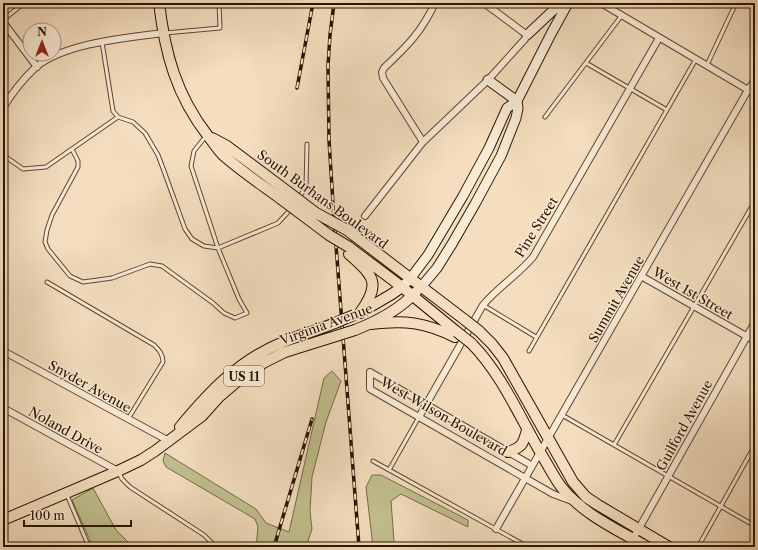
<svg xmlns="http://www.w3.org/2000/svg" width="758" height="550" viewBox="0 0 758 550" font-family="'Libre Caslon Text',serif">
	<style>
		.green { fill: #c1c08e; stroke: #766a47 }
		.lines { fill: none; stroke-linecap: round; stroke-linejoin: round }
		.lane-casing { stroke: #5e4630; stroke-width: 5 }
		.street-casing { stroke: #5e4630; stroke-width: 8 }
		.secondary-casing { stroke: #2c1400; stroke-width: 11 }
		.primary-casing { stroke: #2c1400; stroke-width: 12 }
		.lane { stroke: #f8ead5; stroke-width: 3 }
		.street { stroke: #f8ead5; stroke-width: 6 }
		.secondary { stroke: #f8ead5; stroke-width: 9 }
		.primary { stroke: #f4debf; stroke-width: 10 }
		.rail-casing { stroke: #2c1400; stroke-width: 3.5 }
		.rail { stroke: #f8ead5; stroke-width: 2; stroke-dasharray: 6; stroke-linecap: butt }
		.primary-bridge-casing { stroke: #2c1400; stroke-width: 12; stroke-linecap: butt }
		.primary-bridge { stroke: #f4debf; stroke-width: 10 }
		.labels { text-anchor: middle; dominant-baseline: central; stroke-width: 3; stroke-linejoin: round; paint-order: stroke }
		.shield { fill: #f8ead5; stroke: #695440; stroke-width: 1 }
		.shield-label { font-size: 12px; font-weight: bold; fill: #2c1400 }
		.street-label { font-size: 13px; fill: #2c1400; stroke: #f8ead5 }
	</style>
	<rect width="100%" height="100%" fill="#f4debf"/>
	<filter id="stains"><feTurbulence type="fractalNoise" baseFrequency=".005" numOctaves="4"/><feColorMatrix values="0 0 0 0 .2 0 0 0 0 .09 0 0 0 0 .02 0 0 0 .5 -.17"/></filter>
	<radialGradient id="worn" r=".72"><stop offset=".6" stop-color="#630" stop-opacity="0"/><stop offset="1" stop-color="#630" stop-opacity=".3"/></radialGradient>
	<path class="green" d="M332 371 341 381 326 422 312 477 310 511 312 529 306 547H256L258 527 255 519 166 467 163 461 165 453 256 509 266 523 289 532 324 378Z
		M372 475H381L468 520V527L401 494 391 501 394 541 390 547H373L366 487Z
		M93 488 116 530 133 547H93L72 500Z"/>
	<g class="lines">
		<g class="lane-casing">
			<path id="lane" d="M3 20 24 3
				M165 33 220 28 219 3
				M102 42 113 111 118 117 133 122 145 133 158 155 164 171 185 229 192 239 204 246 218 248 278 223 291 209
				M586 63 667 110
				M707 65 736 3
				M545 117 622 15
				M72 149 78 161V167L52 215 47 230 45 242 48 249 70 276 83 282 112 278 150 264 162 266 213 303 224 313 235 318 247 313 239 299 218 248 191 166 194 151 206 136
				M3 155 23 169 46 167 118 117
				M298 198 306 188 307 144
				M47 282 154 345C159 350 163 354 163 362L128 419
				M483 305 536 337
				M529 351 696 59
				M562 415 755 526
				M614 445 755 201
				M373 461 528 547
				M389 470 419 417
				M119 473 122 479 130 487 204 535 216 547
				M67 495 89 547
				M698 547 755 445"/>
		</g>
		<g class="street-casing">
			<path id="street" d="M601 3 755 94
				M3 22 37 67
				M3 108C12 93 23 79 36 67 65 43 126 38 163 33
				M423 142 383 78 382 72 384 68C407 46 421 33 435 3
				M365 216 423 142 488 80 525 39 527 35 484 3
				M641 276 755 341
				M3 355 5 352 169 441
				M370 372V389L553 494 572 501
				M370 372 531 465
				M3 408 118 471
				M419 417 483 305C498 287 518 275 533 257L659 38
				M496 529 748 90 755 80
				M633 539 755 322"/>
		</g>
		<g class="secondary-casing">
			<path id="secondary" d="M527 35 561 3
				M488 80 517 101
				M402 287 410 279 428 255 463 196 489 148 507 108 517 101 551 34 568 3
				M421 287 437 268 452 244 475 204 501 156 516 118 518 108 517 101"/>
		</g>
		<g class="primary-casing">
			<path id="primary" d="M159 3C165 53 176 95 208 136 213 142 217 149 223 155 241 171 262 185 281 199
				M212 138 227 146 287 191
				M347 230 465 320
				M349 247 402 287 457 332
				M349 254C373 276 382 282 360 313
				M363 311 392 294 402 287
				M371 324C405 320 424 322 455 337
				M355 330C378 321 399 310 416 292
				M479 331 492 344 503 358 573 482 586 497 598 505 669 547
				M471 343C502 374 521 420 543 457 549 467 555 479 562 488 584 515 618 530 647 547
				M180 427C210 391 238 361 283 342 300 335 318 330 335 323
				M508 452C522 447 523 445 527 430
				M3 520 118 471 141 460 155 451 202 416 219 397 239 380 263 363 285 352 336 336"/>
		</g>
		<use href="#lane" class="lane"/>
		<use href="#street" class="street"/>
		<use href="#secondary" class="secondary"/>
		<use href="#primary" class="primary"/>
		<g class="rail-casing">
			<path id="rail" d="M334 3 330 35 328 66 329 140 334 219 359 547
				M297 88 313 3
				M274 547 312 419"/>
		</g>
		<use href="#rail" class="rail"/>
		<g class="primary-bridge-casing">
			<path id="primary-bridge" d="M287 191 316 213 347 230
				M281 199 329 235 349 247
				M465 320 479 331
				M335 323 354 315
				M457 332 471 343
				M336 336 355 330"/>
		</g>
		<use href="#primary-bridge" class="primary-bridge"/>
	</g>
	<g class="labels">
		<rect class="shield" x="224" y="366" width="40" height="20" rx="3"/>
		<g class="shield-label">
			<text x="244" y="376">US 11</text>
		</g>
		<g class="street-label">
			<text transform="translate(323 199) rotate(36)">South Burhans Boulevard</text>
			<text transform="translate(536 227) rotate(-58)">Pine Street</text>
			<text transform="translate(693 293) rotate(30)">West 1st Street</text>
			<text transform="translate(616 299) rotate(-60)">Summit Avenue</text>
			<text transform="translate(326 324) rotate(-20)">Virginia Avenue</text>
			<text transform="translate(90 386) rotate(29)">Snyder Avenue</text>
			<text transform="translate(444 416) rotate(30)">West Wilson Boulevard</text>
			<text transform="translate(684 425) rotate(-61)">Guilford Avenue</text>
			<text transform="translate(66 430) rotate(29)">Noland Drive</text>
		</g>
	</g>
	<rect width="758" height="550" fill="none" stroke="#f4debf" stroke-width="16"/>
	<rect x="4" y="4" width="750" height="542" fill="none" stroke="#2c1400" stroke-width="2"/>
	<rect x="8" y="8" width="742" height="534" fill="none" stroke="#2c1400"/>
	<g transform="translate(42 42)"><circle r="19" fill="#f8ead5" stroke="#a69480"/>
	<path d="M0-3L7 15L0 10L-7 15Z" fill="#8f2418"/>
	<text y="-6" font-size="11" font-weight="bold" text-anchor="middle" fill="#2c1400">N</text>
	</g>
	<path d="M24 520v6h107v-6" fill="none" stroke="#2c1400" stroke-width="2"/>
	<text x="30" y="520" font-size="12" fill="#2c1400" stroke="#f8ead5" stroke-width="3" paint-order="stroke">100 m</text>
	<rect width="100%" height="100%" filter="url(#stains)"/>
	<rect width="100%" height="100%" fill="url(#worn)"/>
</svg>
